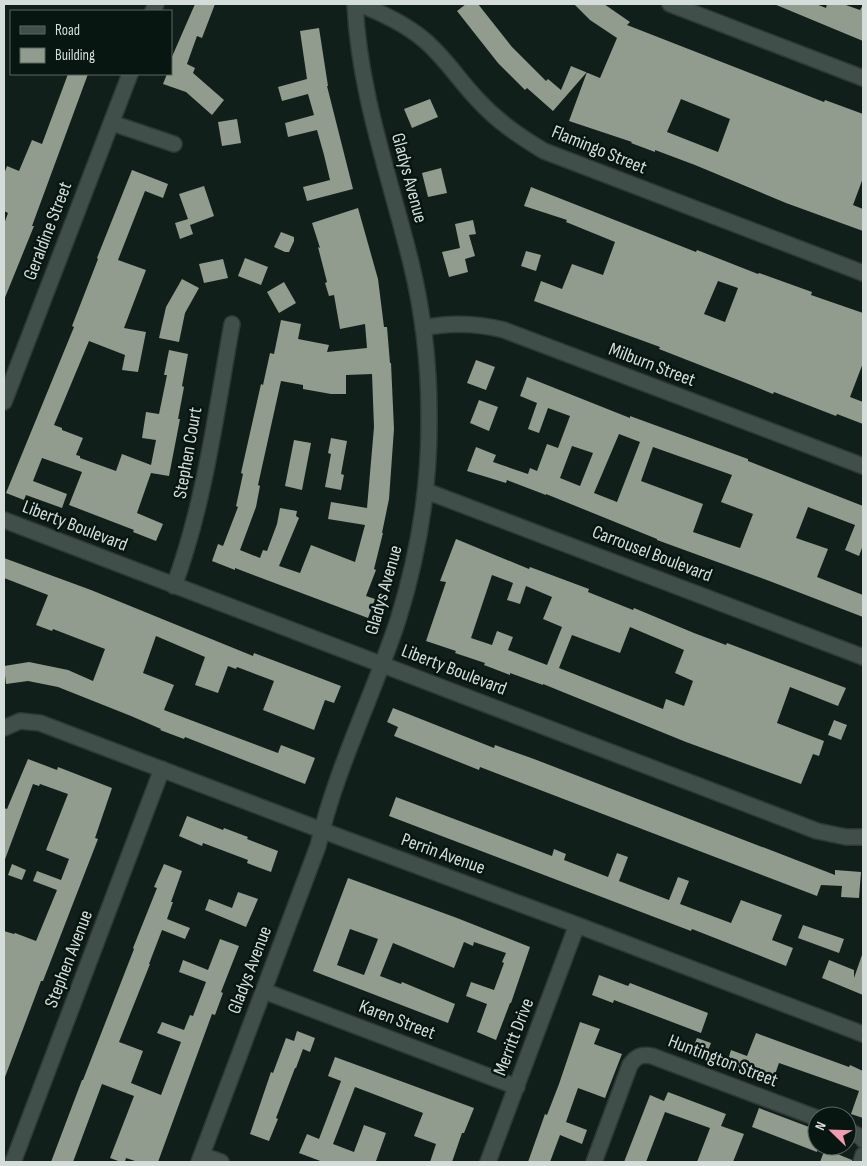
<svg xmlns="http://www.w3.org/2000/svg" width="867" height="1166" viewBox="0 0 867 1166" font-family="'Sofia Sans Condensed',sans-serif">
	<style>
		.building { fill: #919b8e; fill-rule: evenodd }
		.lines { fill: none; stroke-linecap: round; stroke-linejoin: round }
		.minor-casing { stroke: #2f3835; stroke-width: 18 }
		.minor { stroke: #404f4a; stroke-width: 15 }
		.labels { text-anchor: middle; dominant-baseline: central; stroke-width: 5; stroke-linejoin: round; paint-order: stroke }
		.street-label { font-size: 19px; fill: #d4ddda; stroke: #081612 }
	</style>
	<rect width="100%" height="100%" fill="#111f1b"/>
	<path class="building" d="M195 4H215L202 38 197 36 187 64 195 68 193 73 224 100 212 115 186 92 163 84 167 74H171V59Z
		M466 4H478L512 47 546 81 548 79 561 90 571 66 600 78 617 38 590 20 574 4H604L630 22 627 25 824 102 825 100 863 114V178L853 205 863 209V231L786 203 695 165 655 150V152L631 143 632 142 569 121 587 72 553 111 527 88 525 90 498 63 457 11ZM681 99 730 119 718 152 667 132Z
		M774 4H816L826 8 827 4H843L860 10 863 5V41Z
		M319 28 328 86H327L353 189 307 201 303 187 330 180 324 155 317 130 288 137 285 123 314 115 308 94 282 101 278 87 307 79 300 31Z
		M68 74H88L32 226H34L4 300V224L8 213 4 211V174L7 166 19 171 32 140 42 144Z
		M430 99 438 117 412 128 404 109Z
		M237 119 241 143 222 146 218 122Z
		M441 168 447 193 428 197 422 173Z
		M132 170 168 184 163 198 145 191 118 260 146 270 124 328 146 332 138 372 122 370 125 355 89 341 54 425 62 428V430L83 438 76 455 80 456V458L116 471 122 454 151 465 156 440 142 438 146 412 159 414 167 375H164L169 350 188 354 182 386 184 387 178 419H180L169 476 151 473 137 513 163 524 156 541 133 532 134 530 69 505 82 472 42 458 33 481 67 494 62 508 26 495 24 500 6 493 74 327 72 326 98 259 97 258Z
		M204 186 214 216 190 225 193 234 180 239 175 223 188 219 179 194Z
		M531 187 696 252 697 250 758 274 759 273 812 292 811 295 863 313V363L850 397 863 402V424L837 414 836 416 774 392 773 394 751 385 659 349 660 347 534 301 541 281 562 289 572 264 603 275 615 242 566 222 567 220 524 206ZM718 281 738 288 725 322 704 314Z
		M358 208 378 279 384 327H387L390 363H391L394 429 389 499 382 533H383L374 569 376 570 366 596 375 599 368 618 235 568V570L212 561 218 544 223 546 238 507 236 506 243 474 241 473 261 384 263 385 270 353 274 354 281 320 301 324 298 339 329 345 327 352 367 348 365 324 340 329 334 295 329 296 325 283 327 282 318 247 320 248 312 223ZM372 374 374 427 367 508 331 502 328 519 365 525 355 562 311 545 300 573 279 566 299 518 296 516 297 511 280 508 277 524 267 551 263 550 260 558 240 550 256 507 260 486 258 485 281 381 303 385V389L331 394H346V375Z
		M473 220 476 234 469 235 475 256 465 259 468 272 449 277 442 252 460 248 455 224Z
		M281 232 294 237V241L289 252H285L274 247Z
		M526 251 541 255 536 271 521 266Z
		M245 258 268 267 261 285 238 276Z
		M223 259 228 278 204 283 199 264Z
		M182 279 199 288 185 313 179 342 159 338 166 307Z
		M284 282 296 303 279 313 267 292Z
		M476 360 495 367 486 390 467 383Z
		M527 377 630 418V416L748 459V461L863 506V545L859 556 845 550 855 525 808 507 796 538 828 549 817 577 863 595V617L772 582 657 540V539L546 494V495L507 480 506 483 467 471 476 447 496 455 493 462 528 474 530 468 537 471 547 444 558 448 570 416 548 408 539 433 528 429 537 403 520 396ZM619 434 640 442 617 502 594 493ZM572 446 593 453 580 486 560 478ZM653 447 732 475 721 502 753 514 740 548 693 532 703 504 641 481Z
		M479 400 498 407 489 431 470 423Z
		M331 438 347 441 341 474 344 475 341 490 325 487 331 454 328 453Z
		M294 440 311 443 302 490 285 486Z
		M456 539 529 569 530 567 589 589 588 592 633 610 634 608 694 633 726 645 727 643 846 688 838 706 790 687 777 723 824 741 819 756 813 754 801 784 686 742 543 684V685L510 673V675L484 665 485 663 455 653 456 651 426 641 446 582 440 581ZM492 575 513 583 507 600 520 604 526 586 552 597 543 619 562 627 547 665 508 650 513 637 497 631 492 645 471 638ZM630 627 684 650 675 673 693 681 684 706 666 699 663 709 559 668 572 635 620 653Z
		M4 558 91 590 253 656 254 653 341 686 334 703 325 700 314 730 263 710 274 681 237 667 236 669 228 666 218 693 195 685 205 657 156 636 143 673 174 685 164 710 278 753 281 745 315 758 305 784 185 737 184 739 160 730 161 729 131 716 58 687 28 681 6 684 4 666 29 662 68 670 93 681 105 649 53 629 52 631 36 625 48 595 4 578Z
		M393 708 494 748 495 745 534 759 835 875V870L861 872 859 898 841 897 842 886 821 885 817 896 514 780 480 767 479 770 394 736 398 727 387 722Z
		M834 720 847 725 841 740 828 735Z
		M28 759 57 770 58 767 112 788 95 838 98 839 43 981H41L5 1077 4 931 14 934 15 933 36 941 57 890 33 881 37 871 61 880 69 859 46 850 68 794 40 784 39 786 33 784 4 862V808L7 809Z
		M396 797 552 856 554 849 566 854 564 860 608 877 617 853 628 857 619 881 669 900 678 877 689 881 680 904 731 923 741 900 782 915 772 940 793 948 786 966 692 929 691 931 389 816Z
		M187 816 223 830 224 828 248 837 247 839 278 851 271 872 247 863 248 860 203 843 202 846 179 836Z
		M12 864 26 870 22 880 8 875Z
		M164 864 182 871 171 902H173L167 919 190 928 185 939 162 930 149 964H150L119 1042 143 1051 131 1083 161 1095 181 1042 157 1033 162 1022 184 1030 190 1015 193 1016 206 982 179 972 183 960 208 970 220 939 239 946 221 992 223 993 215 1015 212 1014 158 1162H138L126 1158 125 1162H121L110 1158 134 1096 102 1084 73 1162H51L82 1080H83L134 949 133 948 157 888 154 887Z
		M348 878 457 918 530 947 511 1003H510L496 1040 477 1032 487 1004 466 996 471 982 494 990 504 963 502 962 506 953 474 942 473 946 464 942 454 968 393 943 380 976 401 984 402 982 455 1004 448 1023 313 971ZM350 929 378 939 364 975 337 965Z
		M238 892 258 899 246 927 205 910 209 899 232 908Z
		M803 925 844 939 839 953 798 938Z
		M862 955 863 995 822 978 829 960 854 970V978Z
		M599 975 628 986 630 983 708 1013 701 1033 614 1000 613 1003 592 995Z
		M580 1022 600 1029 594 1044 622 1054 613 1077 605 1098 578 1088 566 1122 587 1130 582 1144 560 1135 550 1162H528L545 1114 547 1115 559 1084Z
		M297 1031 315 1038 310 1052 303 1049 296 1068H295L276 1118 278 1119 269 1141 250 1134 271 1072 273 1073 286 1038 294 1041Z
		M756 1033 849 1067 850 1065 863 1071V1118L851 1114 859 1091 779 1063 772 1083 726 1066 731 1050 747 1056Z
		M697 1038 711 1043 705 1058 691 1053Z
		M335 1057 474 1108 464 1133H462L452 1162H430L436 1144 414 1136 423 1113 355 1087 333 1144 354 1152 364 1125 386 1133 376 1161 377 1162H323L299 1153 307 1134 319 1139 341 1081 328 1076Z
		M668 1092 726 1114 721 1126 744 1134 733 1162H697L710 1128 665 1112 646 1162H624L650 1095 664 1101Z
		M759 1108 817 1130V1152L752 1127Z
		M825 1149 852 1160V1162H820Z"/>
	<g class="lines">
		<g class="minor-casing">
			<path id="minor" d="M359 4C382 13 404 23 423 39 444 56 458 79 477 99 497 121 519 136 544 151L863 273
				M670 4 863 78
				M153 11 156 4
				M112 123 174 144
				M423 328C451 322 476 323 504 330L863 466
				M4 402 130 74
				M426 491 863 657
				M4 520 817 831 846 837H863
				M174 586C205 502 216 412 232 324
				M4 728 20 721 40 723 337 836 577 925 863 1034
				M264 991 517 1087
				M847 1130 863 1138V1140
				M202 1155 221 1162
				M13 1162 162 769
				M199 1162 318 846C336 768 373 696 398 620 419 553 430 485 429 414 429 364 423 312 411 263 390 177 359 93 355 4
				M488 1162 577 925
				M594 1162 630 1065C636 1056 642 1054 652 1056L817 1118
				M861 1162 863 1155"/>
		</g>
		<use href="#minor" class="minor"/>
	</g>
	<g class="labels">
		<g class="street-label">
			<text transform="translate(599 150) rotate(22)">Flamingo Street</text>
			<text transform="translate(409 178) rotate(75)">Gladys Avenue</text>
			<text transform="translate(48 231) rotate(-69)">Geraldine Street</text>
			<text transform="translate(652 365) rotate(21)">Milburn Street</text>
			<text transform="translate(188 453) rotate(-80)">Stephen Court</text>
			<text transform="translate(75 526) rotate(21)">Liberty Boulevard</text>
			<text transform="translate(652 554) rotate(21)">Carrousel Boulevard</text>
			<text transform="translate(384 590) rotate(-74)">Gladys Avenue</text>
			<text transform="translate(454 670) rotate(21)">Liberty Boulevard</text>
			<text transform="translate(443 854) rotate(20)">Perrin Avenue</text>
			<text transform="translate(69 959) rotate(-69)">Stephen Avenue</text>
			<text transform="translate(250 970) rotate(-69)">Gladys Avenue</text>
			<text transform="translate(397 1020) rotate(21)">Karen Street</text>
			<text transform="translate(514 1037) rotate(-69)">Merritt Drive</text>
			<text transform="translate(723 1061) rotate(21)">Huntington Street</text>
		</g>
	</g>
	<rect width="867" height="1166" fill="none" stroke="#d4ddda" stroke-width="10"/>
	<rect x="10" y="10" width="162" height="65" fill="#081612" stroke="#5a6662"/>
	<rect x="20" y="26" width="25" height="8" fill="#404f4a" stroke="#5a6662"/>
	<text x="55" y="35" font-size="15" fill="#d4ddda">Road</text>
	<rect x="20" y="48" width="25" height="15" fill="#919b8e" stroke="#5a6662"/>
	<text x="55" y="60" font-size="15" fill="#d4ddda">Building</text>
	<g transform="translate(832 1131) rotate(293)"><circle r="24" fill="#081612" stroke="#5a6662"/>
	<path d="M0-4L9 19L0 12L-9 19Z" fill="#f29ab0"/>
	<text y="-8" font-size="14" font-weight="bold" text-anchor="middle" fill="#d4ddda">N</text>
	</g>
</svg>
